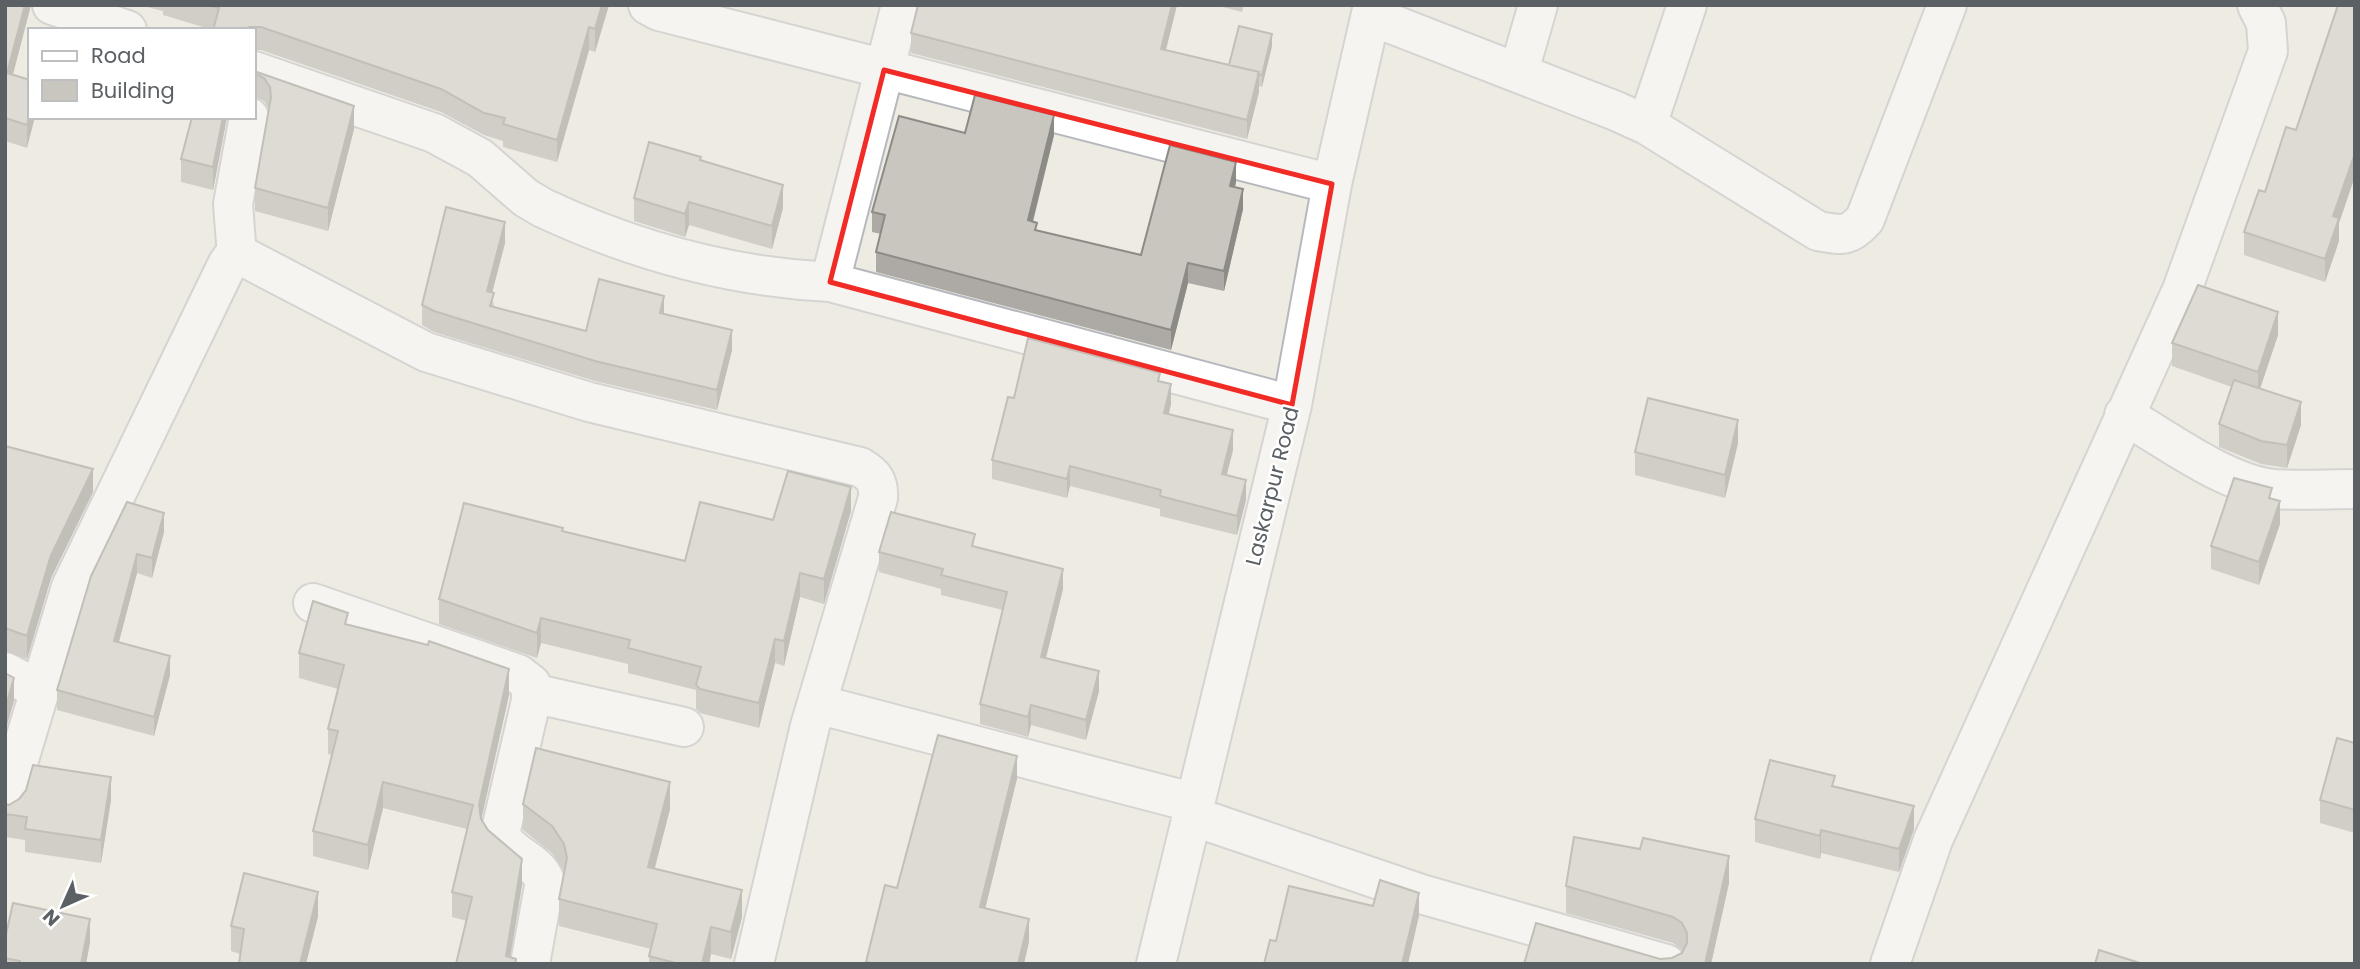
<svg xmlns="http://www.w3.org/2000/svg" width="2360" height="969" viewBox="0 0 2360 969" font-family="Poppins,sans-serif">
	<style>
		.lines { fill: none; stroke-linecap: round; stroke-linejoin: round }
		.street-casing { stroke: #b5b9be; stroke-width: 42 }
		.street { stroke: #fff; stroke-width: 38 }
		.wall { fill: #adaaa5 }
		.shaded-wall { fill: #8d8b86 }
		.building { fill: #c9c6c0; stroke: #8d8b86; stroke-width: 2 }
		.marked { fill: none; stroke: #f12b26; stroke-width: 5; stroke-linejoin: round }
		.labels { text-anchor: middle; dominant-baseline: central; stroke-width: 5; stroke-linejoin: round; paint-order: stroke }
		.street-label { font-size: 21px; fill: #5b6064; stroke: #fff }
	</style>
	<rect width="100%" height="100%" fill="#eeebe3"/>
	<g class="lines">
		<g class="street-casing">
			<path id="street" d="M52 5 127 30
				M648 5 659 11 1332 184
				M1371 16 1616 111 1647 125 1818 231C1842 235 1848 238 1865 219L1947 5
				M254 71 434 133 480 158 526 198 543 208C635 251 729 277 830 282L1292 405
				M1519 71 1538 5
				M1647 125 1687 5
				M237 256 233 204 249 117
				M830 282 901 5
				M2124 415C2166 439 2225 484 2274 489 2300 491 2328 489 2355 489
				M313 603 518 674 531 684V701L500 834C508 855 537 859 545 881L530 964
				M5 672 38 689
				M532 693 684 727
				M817 704 1195 803
				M5 806 71 587 227 265 231 259 242 256 426 352 589 402 860 467C874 475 879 482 878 498L810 726 754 964
				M1192 816 1421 894 1666 964
				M1156 964 1292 405 1332 184 1373 5
				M1890 964 1933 840 2182 290 2268 51 2266 23 2257 5"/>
		</g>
		<use href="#street" class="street"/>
	</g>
	<path class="wall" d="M5 5H31L13 75 30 80 27 148 5 141Z
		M139 5H609L595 52 589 50 557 162 503 147V141L484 135 441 112 261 50H254V30H213L163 15V11Z
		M918 5H1177L1166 50 1229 65 1272 46 1262 87 1259 86V92L1247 139 911 53V33Z
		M1215 5H1244L1242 12Z
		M2355 5V176L2339 223V241L2325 282 2244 255V232L2296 130Z
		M254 71 354 129 328 231 255 211V188L269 109 264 101 254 96Z
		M192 117H227L213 190 181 182V159Z
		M965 133 1054 135 1033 222 1037 231 1141 255 1236 182 1235 187 1243 209 1224 291 1188 283 1171 350 876 272V252L881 234 872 232V212Z
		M701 160 783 208 772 249 689 225 685 237 634 221V198Z
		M505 243 492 293 494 307 586 331 664 314 732 350 717 410 595 381 434 332 422 325V305Z
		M2278 335 2260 388 2301 425 2287 468 2261 464 2219 447V424L2232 387 2172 366V343Z
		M1160 381 1171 404 1169 414 1233 450 1226 475 1246 500 1237 535 1160 516V509L1070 486 1067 498 992 479V460L1014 398Z
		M1738 443 1725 498 1635 475V452Z
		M5 446 93 492 51 578 27 659 5 651Z
		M2272 499 2280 524 2259 585 2211 569V546Z
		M851 511 824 604 800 597 784 666 775 663 759 728 700 713 696 709V690L628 673V664L541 643 537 658 439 624V599L563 531 685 561 773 520Z
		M164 532 152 578 137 573 119 642 170 675 154 736 57 710V690L91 576Z
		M975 547 1063 589 1046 658 1099 691 1086 740 1031 725 1028 737 980 724V704L1003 610 941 595V589L879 572V552Z
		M348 625 509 695 481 819 522 885 510 957 516 964 467 921 452 917V892L467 829 383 808 368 870 313 856V831L332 755 328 754V729L338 689 299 678V653Z
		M2355 743V833L2320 823V800Z
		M1835 786 1914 829 1899 872 1821 853 1820 859 1755 842V819Z
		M111 800 101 863 25 852V840L5 837V804Z
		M523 804 670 809 655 868 742 917 731 959 711 954 709 964H649V956L651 949 559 926V899L564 871 552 853 523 830Z
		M1729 883 1711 964H1524L1672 958 1682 953 1683 951 1673 943 1566 913V886Z
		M318 917 240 954 231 951V926Z
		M5 939 90 942 86 964H5Z"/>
	<path class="shaded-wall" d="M25 5H31L7 96V73Z
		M602 5H609L595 52V29Z
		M1172 5H1177L1161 69V49Z
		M589 27V50L557 162V140Z
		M1272 34V46L1262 87V75Z
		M1259 72V92L1247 139V120Z
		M354 106V129L328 231V208Z
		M30 114V117H35L27 148V125Z
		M1054 115V135L1028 240V220Z
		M223 117H227L213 190V167Z
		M2355 153V176L2339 223V241L2325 282V259L2333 216Z
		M1236 162V182L1230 206V186Z
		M783 185V208L772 249V226Z
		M1243 189V209L1224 291V271Z
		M689 202V225L685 237V214Z
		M505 222V243L487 312V291Z
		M1188 263V283L1171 350V330Z
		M664 296V316L660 313Z
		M2278 312V335L2258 395V372Z
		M732 330V350L717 410V390Z
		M1171 384V404L1164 432V413Z
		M2301 402V425L2287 468V445Z
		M1738 420V443L1725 498V475Z
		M1233 430V450L1222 494V474Z
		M1070 466V486L1067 498V479Z
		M93 469V492L51 578 27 659V636L51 555Z
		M1246 480V500L1237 535V516Z
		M851 487V511L824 604V579Z
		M2280 501V524L2259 585V562Z
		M164 513V532L152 578V558Z
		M137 554V573L114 660V641Z
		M1063 569V589L1041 677V657Z
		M800 573V597L784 666V641Z
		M541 618V643L537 658V633Z
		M775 639V663L759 728V703Z
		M170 656V675L154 736V717Z
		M509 669V695L479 830V805Z
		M1099 671V691L1086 740V720Z
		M14 678V701L5 732V709Z
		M1031 705V725L1028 737V717Z
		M1017 756V779L980 930V907Z
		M111 777V800L101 863V840Z
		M383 782V808L368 870V845Z
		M670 782V809L648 893V867Z
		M1914 806V829L1899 872V849Z
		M1821 830V853L1820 859V836Z
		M1729 856V883L1711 964H1705Z
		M522 859V885L509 964 506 956Z
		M742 890V917L731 959V932Z
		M318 892V917L306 964H300Z
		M1419 893V916L1408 964H1402Z
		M90 919V942L86 964H81Z
		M1029 919V942L1024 964H1018Z
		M711 927V954L709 964H702Z"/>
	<path class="building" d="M5 5H25L7 73 30 80V114L27 125 5 118Z
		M208 5H602L595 29 589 27 557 140 503 124 505 118 484 113 441 89 261 27H249L244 30H213L219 8Z
		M918 5H1172L1161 49 1259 72 1247 120 911 33Z
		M2338 5H2355V153L2333 216 2339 218 2325 259 2244 232 2259 190 2265 192 2286 127 2296 130Z
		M1239 26 1272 34 1262 75 1258 74 1259 72 1229 65Z
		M254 71 354 106 328 208 255 188 271 97 270 87 264 78 254 73Z
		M975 95 1054 115 1028 220 1037 223 1035 230 1141 255 1170 145 1236 162 1230 186 1243 189 1224 271 1188 263 1171 330 876 252 885 215 872 212 899 116 965 133Z
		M192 117H223L213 167 181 159Z
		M649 142 701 157 700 160 783 185 772 226 689 202 685 214 634 198Z
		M446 207 505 222 487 291 494 293 490 306 586 331 599 279 664 296 660 313 732 330 717 390 595 361 434 311 422 305Z
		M2198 285 2278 312 2258 372 2172 343Z
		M1028 338 1160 373 1158 381 1171 384 1164 413 1233 430 1222 474 1246 480 1237 516 1160 496 1161 490 1070 466 1067 479 992 460 1008 397 1014 398Z
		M2234 380 2301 402 2287 445 2261 441 2219 424Z
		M1648 398 1738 420 1725 475 1635 452Z
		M5 446 93 469 51 555 27 636 5 628Z
		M788 471 851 487 824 579 800 573 784 641 775 639 759 703 700 689 696 685 701 667 628 648 630 640 541 618 537 633 439 599 464 503 563 528 562 531 685 561 700 502 773 520Z
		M2234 478 2272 488 2269 498 2280 501 2259 562 2211 546Z
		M127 502 164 513 152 558 137 554 114 641 170 656 154 717 57 690 91 576Z
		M891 512 975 534 972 546 1063 569 1041 657 1099 671 1086 720 1031 705 1028 717 980 704 1007 592 941 575 943 569 879 552Z
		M313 601 348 613 345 624 428 645 429 641 509 669 479 805 481 819 488 830 522 859 506 956 516 959 515 964H456L472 897 452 892 473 805 383 782 368 845 313 831 338 731 328 729 344 665 299 653Z
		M5 673 14 678 5 709Z
		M938 735 1017 756 980 907 1029 919 1018 964H874L866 962 885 885 897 888Z
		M2337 738 2355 743V810L2320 800Z
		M536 748 670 782 648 867 742 890 731 932 711 927 702 964H679L649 956 657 924 559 899 567 858 564 844 552 826 523 804Z
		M1770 760 1835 776 1832 786 1914 806 1899 849 1821 830 1820 836 1755 819Z
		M33 765 111 777 101 840 25 829 27 817 5 814V804L9 805 19 799 26 790Z
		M1574 837 1640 849 1643 838 1729 856 1705 964H1524L1536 923 1660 959 1672 958 1682 953 1687 943V933L1682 923 1673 917 1566 886Z
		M244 873 318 892 300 964H239L244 929 231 926Z
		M1380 880 1419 893 1402 964H1264L1270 940 1276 941 1289 886 1373 906Z
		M13 903 90 919 81 964H20V961L5 958V939Z
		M2099 950 2143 964H2095Z"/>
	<path d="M0 0H2360V969H0ZM884 70 1332 184 1292 405 830 282Z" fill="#eeebe3" fill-opacity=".55" fill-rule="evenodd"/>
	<path class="marked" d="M884 70 1332 184 1292 405 830 282Z"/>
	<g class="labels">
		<g class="street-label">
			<text transform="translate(1272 486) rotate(-76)">Laskarpur Road</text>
		</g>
	</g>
	<rect width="2360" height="969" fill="none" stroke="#5b6064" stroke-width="14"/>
	<rect x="28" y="28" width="228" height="91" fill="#ffffff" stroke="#bdbfc1" stroke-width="2"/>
	<rect x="42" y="51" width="35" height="10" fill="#ffffff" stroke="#bdbfc1" stroke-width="2"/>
	<text x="91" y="63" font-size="21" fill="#5b6064">Road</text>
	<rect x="42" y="80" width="35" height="21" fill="#c9c6c0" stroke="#bdbfc1" stroke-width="2"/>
	<text x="91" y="98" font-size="21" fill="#5b6064">Building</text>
	<g transform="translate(63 906) rotate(225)" stroke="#ffffff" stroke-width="5" paint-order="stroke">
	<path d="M0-5L12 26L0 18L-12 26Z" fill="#5b6064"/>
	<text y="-10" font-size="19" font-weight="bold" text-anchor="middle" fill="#5b6064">N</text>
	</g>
</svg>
